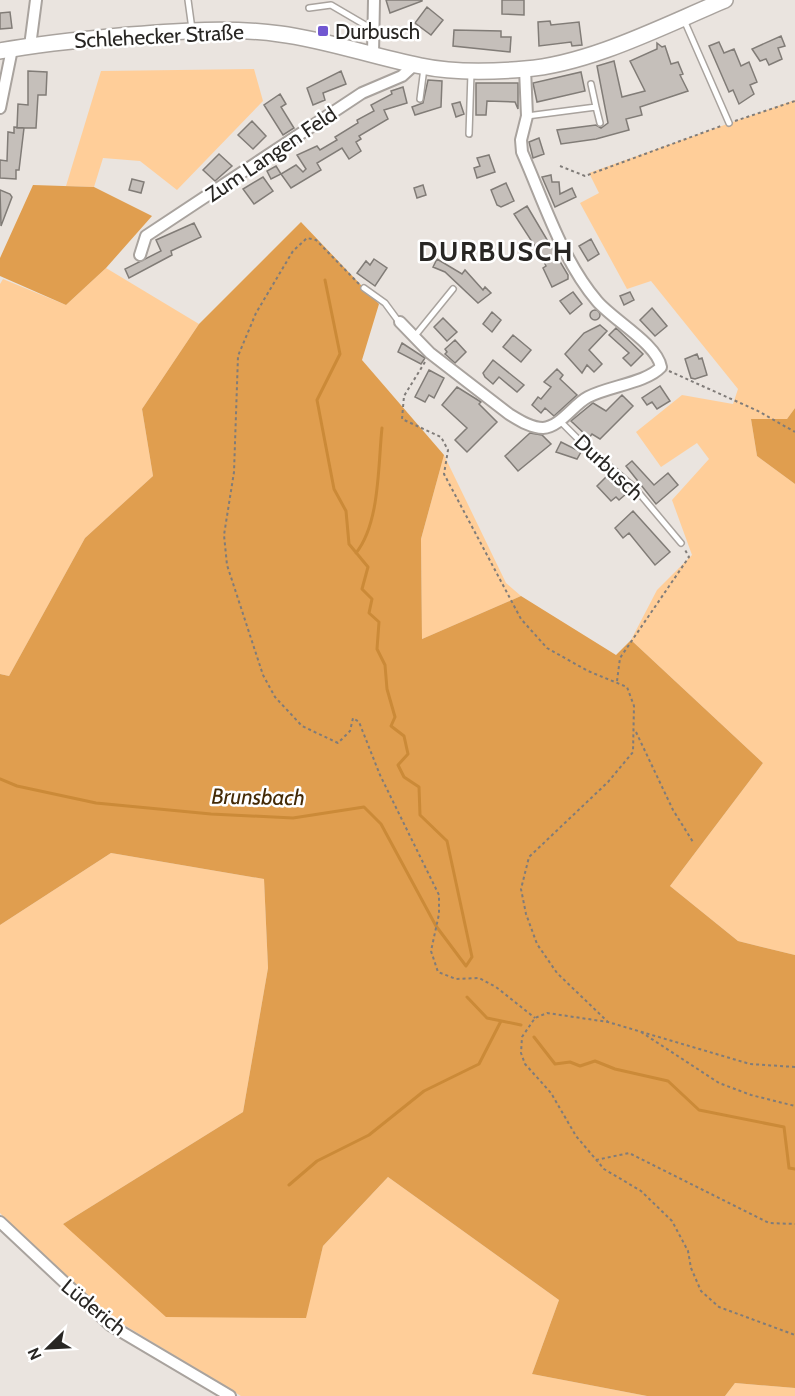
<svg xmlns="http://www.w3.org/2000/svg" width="795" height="1396" viewBox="0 0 795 1396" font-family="Cabin,sans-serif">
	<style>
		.green { fill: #ffce99 }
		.forest { fill: #e09e4f }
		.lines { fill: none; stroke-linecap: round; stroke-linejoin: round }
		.stream { stroke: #cb8a38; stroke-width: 3 }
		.building { fill: #c5bfba; stroke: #817c77; stroke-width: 1.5 }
		.lane-casing { stroke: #a9a39e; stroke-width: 8 }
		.street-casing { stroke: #a9a39e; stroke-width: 14 }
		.secondary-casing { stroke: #a9a39e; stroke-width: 18 }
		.path { stroke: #807c79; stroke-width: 2; stroke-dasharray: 3 3; stroke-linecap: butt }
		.lane { stroke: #fff; stroke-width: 5 }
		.street { stroke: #fff; stroke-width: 10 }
		.secondary { stroke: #fff; stroke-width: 15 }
		.poi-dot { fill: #7157d1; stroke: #fff; stroke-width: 2 }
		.labels { text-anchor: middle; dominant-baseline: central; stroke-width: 5; stroke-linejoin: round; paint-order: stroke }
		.poi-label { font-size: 21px; fill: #282623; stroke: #fff; text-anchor: start }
		.street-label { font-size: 21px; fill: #282623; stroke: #fff }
		.water-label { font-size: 22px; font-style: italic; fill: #442a06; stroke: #fff }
		.district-label { font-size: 27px; font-weight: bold; letter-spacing: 1.5px; fill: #282623; stroke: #fff }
	</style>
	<rect width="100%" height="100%" fill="#eae4df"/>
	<path class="green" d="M254 69 263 101 177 190 140 161 103 158 94 187 66 186 101 71Z
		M795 100V408L787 419H751L757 456 795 484V955L738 941 670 886 763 763 631 640 657 590 692 555 672 500 709 459 697 443 661 467 636 432 682 395 733 404 738 389 651 281 627 289 580 203 599 193 589 173Z
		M106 268 199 324 142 409 153 476 85 538 9 676 0 674V284L3 279 66 305Z
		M444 455 506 583 521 596 422 639 421 539Z
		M111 853 264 879 268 968 243 1112 63 1224 305 1318 323 1246 388 1177 559 1300 532 1374 647 1396H241L116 1320 35 1250 0 1213V925Z
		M735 1383 795 1388V1396H725Z"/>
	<path class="forest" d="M33 185 94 187 152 216 106 268 66 305 0 276V258Z
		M301 222 379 304 362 360 444 455 421 539 422 639 521 596 616 655 631 640 763 763 670 886 738 941 795 955V1388L735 1383 725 1396H647L532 1374 559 1300 388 1177 323 1246 306 1318 166 1317 63 1224 243 1112 268 968 264 879 111 853 0 925V674L9 676 85 538 153 476 142 409 199 324Z
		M795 408V484L757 456 751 419H787Z"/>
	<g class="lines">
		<path class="stream" d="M356 553C380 523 378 465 382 428
			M0 779 17 786 96 803 211 814 293 818 364 807 381 824 436 926 466 966 472 957 447 841 420 815 419 787 404 777 398 765 408 754 404 736 391 726 395 717 387 689 385 665 377 649 379 622 369 613 372 599 362 589 368 567 349 544 346 511 334 489 317 400 340 354 325 280
			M467 997 487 1018 521 1025
			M534 1037 555 1064 570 1062 580 1066 595 1061 615 1069 668 1081 699 1110 784 1127 789 1168 795 1169
			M289 1185 317 1161 369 1135 424 1091 479 1064 501 1021"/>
	</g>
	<path class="building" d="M386 0H422V1L390 13Z
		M502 0H524V15L502 14Z
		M427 7 443 20 431 35 415 23Z
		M10 12 12 28 0 29V13Z
		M550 21 551 25 579 22 582 45 572 46 571 42 539 46 538 22Z
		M454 30 501 31V37H511L510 52 453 46Z
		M781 36 785 46 778 48 782 59 769 65 766 59 760 61 752 49Z
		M719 42 724 53 734 49 741 66 749 62 757 82 750 85 754 94 739 104 733 90 729 92 709 46Z
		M657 43 662 47 665 46 671 64 678 62 683 74 680 75 688 91 640 107 642 115 626 119 629 130 596 139 561 144 557 130 596 125 601 128 608 123 597 66 614 61 622 97 645 91 630 61 657 49Z
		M28 71 47 72 46 95H38L36 128H17L18 104 28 105Z
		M341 71 346 84 323 93 325 100 313 105 307 88Z
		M581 72 585 91 537 102 533 83Z
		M428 80 442 81 441 107 415 115 412 107 423 103Z
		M476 83H518V109L515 102 487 101 486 115H476Z
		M403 87 407 103 384 110 388 119 359 136 361 139 356 142 361 151 349 159 342 148 317 163 321 170 291 188 281 174 296 165 303 172 306 169 297 155 317 146 320 150 337 140 335 137 358 123 357 120 374 111 371 105 392 94 391 91Z
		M280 94 286 104 281 107 294 128 283 135 264 105Z
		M460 102 464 114 456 117 452 104Z
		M252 121 266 136 253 149 238 135Z
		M14 127 24 128 19 170H16V179L0 178V160L7 161 8 132 14 133Z
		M539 138 544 154 533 158 529 142Z
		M219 154 232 166 215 181 203 170Z
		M489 155 495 172 477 178 474 168 480 166 477 158Z
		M276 166 281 174 271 179 267 171Z
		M551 175 552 182H559L560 194 572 188 576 197 555 207 542 177Z
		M263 177 273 191 254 204 243 189Z
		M132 179 144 182 141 193 129 190Z
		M506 183 514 201 501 207 497 205 491 190Z
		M423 185 426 195 417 198 414 188Z
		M0 190 10 194 12 197 1 226Z
		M527 206 568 275V279L552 287 543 268 546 266 540 254 514 214Z
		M194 223 201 237 171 251 172 255 129 278 125 269 161 251 156 240Z
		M591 239 599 254 588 261 579 246Z
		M374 259 387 268 375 286 357 273 366 261 370 265Z
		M437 259 462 274 465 270 483 290 485 287 491 293 478 303 445 272 433 267Z
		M573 292 582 304 570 314 560 301Z
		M630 292 634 300 624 305 620 296Z
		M652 308 667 326 655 336 640 320Z
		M590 315a5 5 0 1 1 10 0a5 5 0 1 1-10 0Z
		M492 312 501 320 492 332 483 324Z
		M443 318 457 332 447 341 434 327Z
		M600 325 607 331 589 350 602 364 594 372 587 365 582 373 565 354 584 333Z
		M616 328 643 354 631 366 623 358 629 353 609 335Z
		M513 335 531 350 521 362 503 347Z
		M455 340 466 352 455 363 445 354 447 352 445 349Z
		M402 343 425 358 421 364 398 352Z
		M697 354 699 359 702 358 707 375 695 379 691 378 685 359Z
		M493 360 524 385 517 392 499 377 493 384 485 377 483 373Z
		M557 369 563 375 560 379 577 395 554 416 545 408 541 413 532 405 538 397 541 399 551 387 544 382Z
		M429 370 444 378 434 398 429 395 425 402 415 397Z
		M660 386 670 401 657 409 652 402 647 405 642 398Z
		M457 387 481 402 479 404 497 422 467 452 455 440 467 428 442 405Z
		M622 395 633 406 600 439 592 434 589 438 571 421 593 403 606 411Z
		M530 433 542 435 551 444 518 471 505 456Z
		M561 442 581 452 577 459 556 452Z
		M632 461 654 485 668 473 678 485 656 504 626 466Z
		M608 475 626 494 619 500 616 497 611 501 597 486Z
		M633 511 670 552 655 565 629 533 623 538 615 528Z"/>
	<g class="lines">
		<g class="lane-casing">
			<path id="lane" d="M188 0 192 29
				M309 8 331 5 372 29
				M684 20 729 123
				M420 99 424 68
				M596 107 600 123
				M527 116 596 107 591 84
				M469 134 471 73
				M364 288 385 303 399 322
				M414 337 453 289
				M560 421 582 443 634 487 681 543"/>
		</g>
		<g class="street-casing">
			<path id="street" d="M30 46 36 0
				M373 54 374 0
				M0 108 12 49
				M140 255 146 236 362 93 402 76 414 65
				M400 322 430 353 509 414C519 420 531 428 543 428 560 427 574 404 588 397 609 386 646 383 661 367 657 344 613 320 597 301 562 260 544 202 522 152L521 140 527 116 525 69
				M0 1222 110 1325 230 1396"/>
		</g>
		<g class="secondary-casing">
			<path id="secondary" d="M0 51C43 43 87 39 130 35 180 31 230 27 280 34 328 40 373 57 421 66 454 73 491 72 525 69 590 64 665 25 725 0"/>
		</g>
		<path class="path" d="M735 121 795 101
			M560 166 585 176 721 126
			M359 284 316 240 307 238 293 251 256 313 238 356 234 472 224 535 227 565 263 675 275 697 302 726 338 743 350 731 353 718 359 722 380 775 439 895V914L431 951 438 972 456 979 479 978 496 987 535 1018
			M425 362 404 396 402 419 441 437 448 450 444 474 521 619 547 648 588 671 627 687 634 706 633 752 608 782 529 857 521 889 526 914 537 944 557 973 608 1022
			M669 371 758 411 795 432
			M617 681 620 658 689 557 684 548
			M636 732 673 810 693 842
			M641 1032 719 1083 751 1095 795 1106
			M795 1067 750 1064 608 1022 547 1013 535 1018 522 1037 521 1053 525 1064 551 1093 576 1136 604 1169 641 1191 672 1221 688 1251 691 1268 701 1291 719 1307 795 1335
			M596 1160 629 1153 769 1223 795 1224"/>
		<use href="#lane" class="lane"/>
		<use href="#street" class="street"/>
		<use href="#secondary" class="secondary"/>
	</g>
	<rect class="poi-dot" x="317" y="25" width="12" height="12" rx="3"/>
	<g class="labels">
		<g class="poi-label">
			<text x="335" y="31">Durbusch</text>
		</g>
		<g class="street-label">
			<text transform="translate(159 36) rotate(-3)">Schlehecker Straße</text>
			<text transform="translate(271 154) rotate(-34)">Zum Langen Feld</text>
			<text transform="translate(609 467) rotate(43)">Durbusch</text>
			<text transform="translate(94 1307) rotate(39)">Lüderich</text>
		</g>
		<g class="water-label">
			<text transform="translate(258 797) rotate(1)">Brunsbach</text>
		</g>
		<g class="district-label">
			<text x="496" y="251">DURBUSCH</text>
		</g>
	</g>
	<g transform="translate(48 1348) rotate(246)" stroke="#ffffff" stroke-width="4.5" paint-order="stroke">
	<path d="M0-4.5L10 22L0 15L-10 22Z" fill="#282623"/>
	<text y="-9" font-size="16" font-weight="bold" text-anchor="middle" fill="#282623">N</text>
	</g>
</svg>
